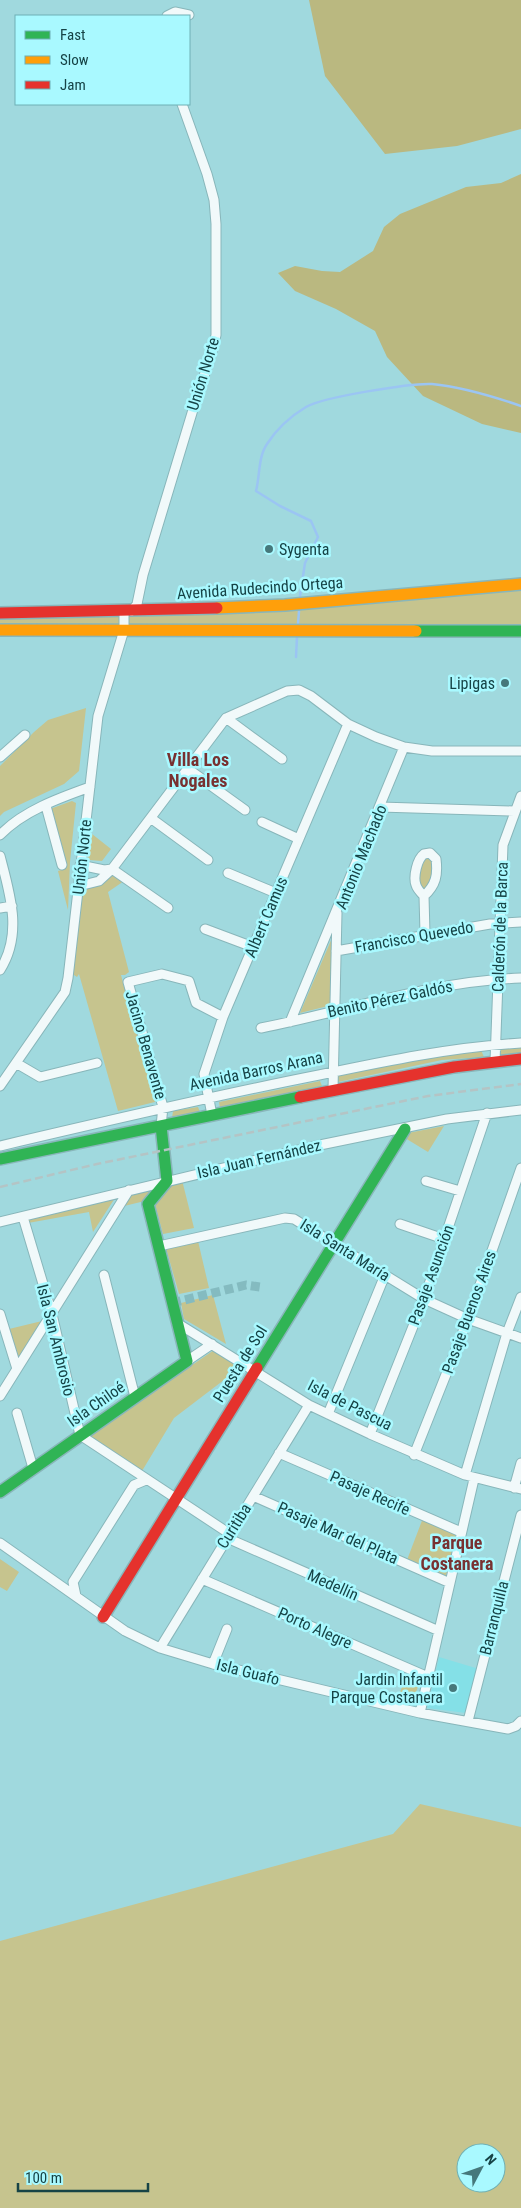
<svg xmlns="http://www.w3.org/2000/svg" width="521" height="2208" viewBox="0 0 521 2208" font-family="'Roboto Condensed',sans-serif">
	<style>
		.built { fill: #84e0e7 }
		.green { fill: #c6c48e; fill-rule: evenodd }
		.forest { fill: #bab880 }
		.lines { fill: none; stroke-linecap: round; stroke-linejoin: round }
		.stream { stroke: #9bc5f3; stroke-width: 2.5 }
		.street-tunnel { stroke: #84bbc0; stroke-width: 9; stroke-dasharray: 9 4.5; stroke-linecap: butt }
		.street-casing { stroke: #88b6ba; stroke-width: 11 }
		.fast-casing { stroke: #88b6ba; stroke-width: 14 }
		.slow-casing { stroke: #88b6ba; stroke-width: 14 }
		.jam-casing { stroke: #88b6ba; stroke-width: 14 }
		.street { stroke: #f1f9fa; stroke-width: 9 }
		.fast { stroke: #30b455; stroke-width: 11 }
		.slow { stroke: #ff9f0a; stroke-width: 11 }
		.jam { stroke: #e5322d; stroke-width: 11 }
		.rail { stroke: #b4c4c5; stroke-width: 2.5; stroke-dasharray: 8 4; stroke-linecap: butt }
		.poi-dot { fill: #46787b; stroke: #a9f9ff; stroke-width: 2 }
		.labels { text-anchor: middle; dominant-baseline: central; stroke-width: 5; stroke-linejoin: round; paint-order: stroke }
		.street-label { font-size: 16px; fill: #164346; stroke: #a9f9ff }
		.poi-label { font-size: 16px; fill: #164346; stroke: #a9f9ff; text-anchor: end }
		.neighbourhood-label { font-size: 18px; font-weight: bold; fill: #783131; stroke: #a9f9ff }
	</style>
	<rect width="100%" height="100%" fill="#a0d9de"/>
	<path class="built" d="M439 1657 479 1669 466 1713 427 1708Z"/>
	<path class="green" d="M521 586V627L0 625V615Z
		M86 708 79 771 64 784 4 812 0 816V766L34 732 48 720Z
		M72 801 76 803 70 862 68 910 58 871 64 869 50 809Z
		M87 830 111 849 102 861 89 860 85 857Z
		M428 856 433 861 432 882 424 891C415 881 418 865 428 856Z
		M115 874 124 881 108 892 129 972 125 975H121L155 1102 118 1111 79 974 77 977 71 973 81 890 101 884Z
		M332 938V1005L300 1013Z
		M521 1046V1054L500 1056 501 1048Z
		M481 1050 484 1057 442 1060 338 1082 337 1075 433 1056Z
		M320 1081 322 1086 220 1108 219 1102Z
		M198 1107 200 1112 172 1118 173 1111Z
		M444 1126 428 1152 405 1138 408 1133Z
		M182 1180 194 1228 163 1234 155 1204 167 1183Z
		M150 1189 153 1192 149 1200 120 1207 126 1197Z
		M115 1198 93 1232 89 1212 28 1223 27 1220Z
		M198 1241 209 1288 179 1294 166 1248Z
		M213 1295 226 1344 184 1319 181 1303Z
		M42 1321 20 1357 17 1358 9 1329Z
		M214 1350 241 1367 174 1418 142 1471 88 1437Z
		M423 1518 456 1534 446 1576 407 1560Z
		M0 1559 19 1572 7 1591 0 1587Z
		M409 1670C422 1677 420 1685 413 1698L408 1699 398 1697Z
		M420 1804 521 1827V2208H0V1941L393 1834ZM466 2153H496V2183H466Z"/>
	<path class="forest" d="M309 0H521V129L457 146 385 154 325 76Z
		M521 174V433L482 424 423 396 387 357 375 331 336 309 295 291 278 273 295 266 322 271 340 272 373 251 384 227 400 214 466 187 501 183Z"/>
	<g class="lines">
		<path class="stream" d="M300 596 305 563 318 537 311 521 280 506 256 491C260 476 258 457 267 444 276 430 291 416 306 407 323 397 411 383 432 384 463 387 492 396 521 406
			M298 624 299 611
			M296 657 297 637"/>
		<path class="street-tunnel" d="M172 1303 246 1285 260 1287"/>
		<g class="street-casing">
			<path id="street" d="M167 16 175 12 189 15
				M132 611 137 604 143 575 195 403 212 352 216 335V224L214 200 207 174 182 104
				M226 718 282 759
				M0 757 25 735
				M188 769 245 810
				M46 806 62 865
				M380 807 514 811
				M152 819 208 860
				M262 822 299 839
				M0 835C23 811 59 798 90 787
				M0 856C10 894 23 934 0 970
				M80 865 104 870 112 869
				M112 869 168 908
				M228 873 276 893
				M79 886 99 881 112 869 226 718 287 691 299 690 311 696 348 724 376 737 404 747 432 751H521
				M424 896C421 893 417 889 416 885 413 877 417 859 424 854L430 853 436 859C438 875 436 885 424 896L425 934
				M0 908 12 906
				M205 929 253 947
				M336 951 490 924 521 922
				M290 1022 404 747
				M261 1028C347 1011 432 981 521 978
				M495 1062 503 845 521 796
				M16 1063 40 1077 97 1063
				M0 1086 65 992 68 978 98 716 124 630V611
				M333 1090 337 913
				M212 1115 204 1074 223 1017 348 724
				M161 1126 163 1107 128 982 162 974 189 981 196 1003 223 1017
				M0 1146C106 1121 212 1096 319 1075 386 1061 453 1047 521 1043
				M426 1181 460 1191
				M23 1217 52 1314 80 1435 230 1534
				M0 1222 315 1146 447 1119 521 1110
				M400 1224 444 1239
				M159 1246 285 1218 294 1219 424 1299 468 1319 521 1338
				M104 1275 135 1397
				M0 1314 17 1369
				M177 1323 309 1405 370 1434 465 1475 521 1489
				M187 1361 212 1344
				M0 1396 129 1190
				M17 1413 33 1468
				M328 1414 385 1275
				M370 1434 424 1299 487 1113
				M279 1453 461 1532
				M414 1455 468 1319 521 1168
				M465 1475 507 1333 521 1297
				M514 1488 521 1463
				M253 1496 450 1583
				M227 1538 439 1631
				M0 1543 125 1631 160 1648 213 1664 420 1713 508 1729 516 1726 521 1721
				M202 1579 428 1677
				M76 1596 73 1582 134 1485 146 1480
				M160 1648 309 1405
				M213 1664 227 1629
				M420 1713 474 1479
				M468 1721 521 1515"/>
		</g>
		<g class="fast-casing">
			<path id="fast" d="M416 631H521
				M0 1159 300 1097
				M257 1368 405 1129
				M0 1492 187 1361 148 1204 167 1181 161 1126"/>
		</g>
		<g class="slow-casing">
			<path id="slow" d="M217 608 285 605 521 584
				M0 630 416 631"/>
		</g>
		<g class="jam-casing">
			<path id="jam" d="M0 613 217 608
				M300 1097 454 1067 521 1059
				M103 1617 257 1368"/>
		</g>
		<use href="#street" class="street"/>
		<use href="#fast" class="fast"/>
		<use href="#slow" class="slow"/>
		<use href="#jam" class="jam"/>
		<path class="rail" d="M0 1187 97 1164 428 1096 521 1084"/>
	</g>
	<g class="poi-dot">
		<circle cx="269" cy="549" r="5"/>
		<circle cx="505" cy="683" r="5"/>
		<circle cx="453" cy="1688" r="5"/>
	</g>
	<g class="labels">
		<g class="street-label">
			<text transform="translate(203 374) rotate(-73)">Unión Norte</text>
			<text transform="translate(260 588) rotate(-4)">Avenida Rudecindo Ortega</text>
			<text transform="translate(82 857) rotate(-84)">Unión Norte</text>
			<text transform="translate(361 857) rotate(-68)">Antonio Machado</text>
			<text transform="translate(266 917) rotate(-67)">Albert Camus</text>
			<text transform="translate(500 927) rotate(-88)">Calderón de la Barca</text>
			<text transform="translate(414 937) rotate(-10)">Francisco Quevedo</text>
			<text transform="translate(390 999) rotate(-12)">Benito Pérez Galdós</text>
			<text transform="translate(146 1045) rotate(74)">Jacino Benavente</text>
			<text transform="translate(256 1071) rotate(-12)">Avenida Barros Arana</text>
			<text transform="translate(259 1159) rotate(-13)">Isla Juan Fernández</text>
			<text transform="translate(345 1250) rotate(32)">Isla Santa María</text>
			<text transform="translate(431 1275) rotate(-70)">Pasaje Asunción</text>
			<text transform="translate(469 1312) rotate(-70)">Pasaje Buenos Aires</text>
			<text transform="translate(56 1340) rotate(76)">Isla San Ambrosio</text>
			<text transform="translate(240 1364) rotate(-58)">Puesta de Sol</text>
			<text transform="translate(96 1404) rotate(-35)">Isla Chiloé</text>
			<text transform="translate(350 1405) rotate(27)">Isla de Pascua</text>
			<text transform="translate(370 1493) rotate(24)">Pasaje Recife</text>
			<text transform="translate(234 1526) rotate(-58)">Curitiba</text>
			<text transform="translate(338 1533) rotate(24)">Pasaje Mar del Plata</text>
			<text transform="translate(333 1585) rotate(24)">Medellín</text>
			<text transform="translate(494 1618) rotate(-76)">Barranquilla</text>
			<text transform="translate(315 1628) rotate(24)">Porto Alegre</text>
			<text transform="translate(248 1672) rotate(14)">Isla Guafo</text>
		</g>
		<g class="poi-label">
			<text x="279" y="549" text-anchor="start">Sygenta</text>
			<text x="495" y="683">Lipigas</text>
			<text x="443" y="1679">Jardin Infantil<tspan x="443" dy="18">Parque Costanera</tspan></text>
		</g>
		<g class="neighbourhood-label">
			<text x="198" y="759">Villa Los<tspan x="198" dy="21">Nogales</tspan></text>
			<text x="457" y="1542">Parque<tspan x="457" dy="21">Costanera</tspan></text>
		</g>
	</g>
	<rect x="15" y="15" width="175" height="90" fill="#a9f9ff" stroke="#6eb0b5"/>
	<rect x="25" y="31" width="25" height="8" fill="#30b455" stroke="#6eb0b5"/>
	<text x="60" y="40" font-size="15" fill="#164346">Fast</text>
	<rect x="25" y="56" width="25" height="8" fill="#ff9f0a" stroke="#6eb0b5"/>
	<text x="60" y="65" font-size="15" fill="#164346">Slow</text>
	<rect x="25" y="81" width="25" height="8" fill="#e5322d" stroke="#6eb0b5"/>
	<text x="60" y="90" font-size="15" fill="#164346">Jam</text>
	<g transform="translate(481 2168) rotate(49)"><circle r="24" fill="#a9f9ff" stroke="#6eb0b5"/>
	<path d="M0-4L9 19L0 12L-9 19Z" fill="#46787b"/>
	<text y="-8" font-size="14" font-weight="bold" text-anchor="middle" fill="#164346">N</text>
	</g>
	<path d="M18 2183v8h130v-8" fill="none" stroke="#164346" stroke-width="2.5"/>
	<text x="25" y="2183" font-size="15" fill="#164346" stroke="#a9f9ff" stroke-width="4" paint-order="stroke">100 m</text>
</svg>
